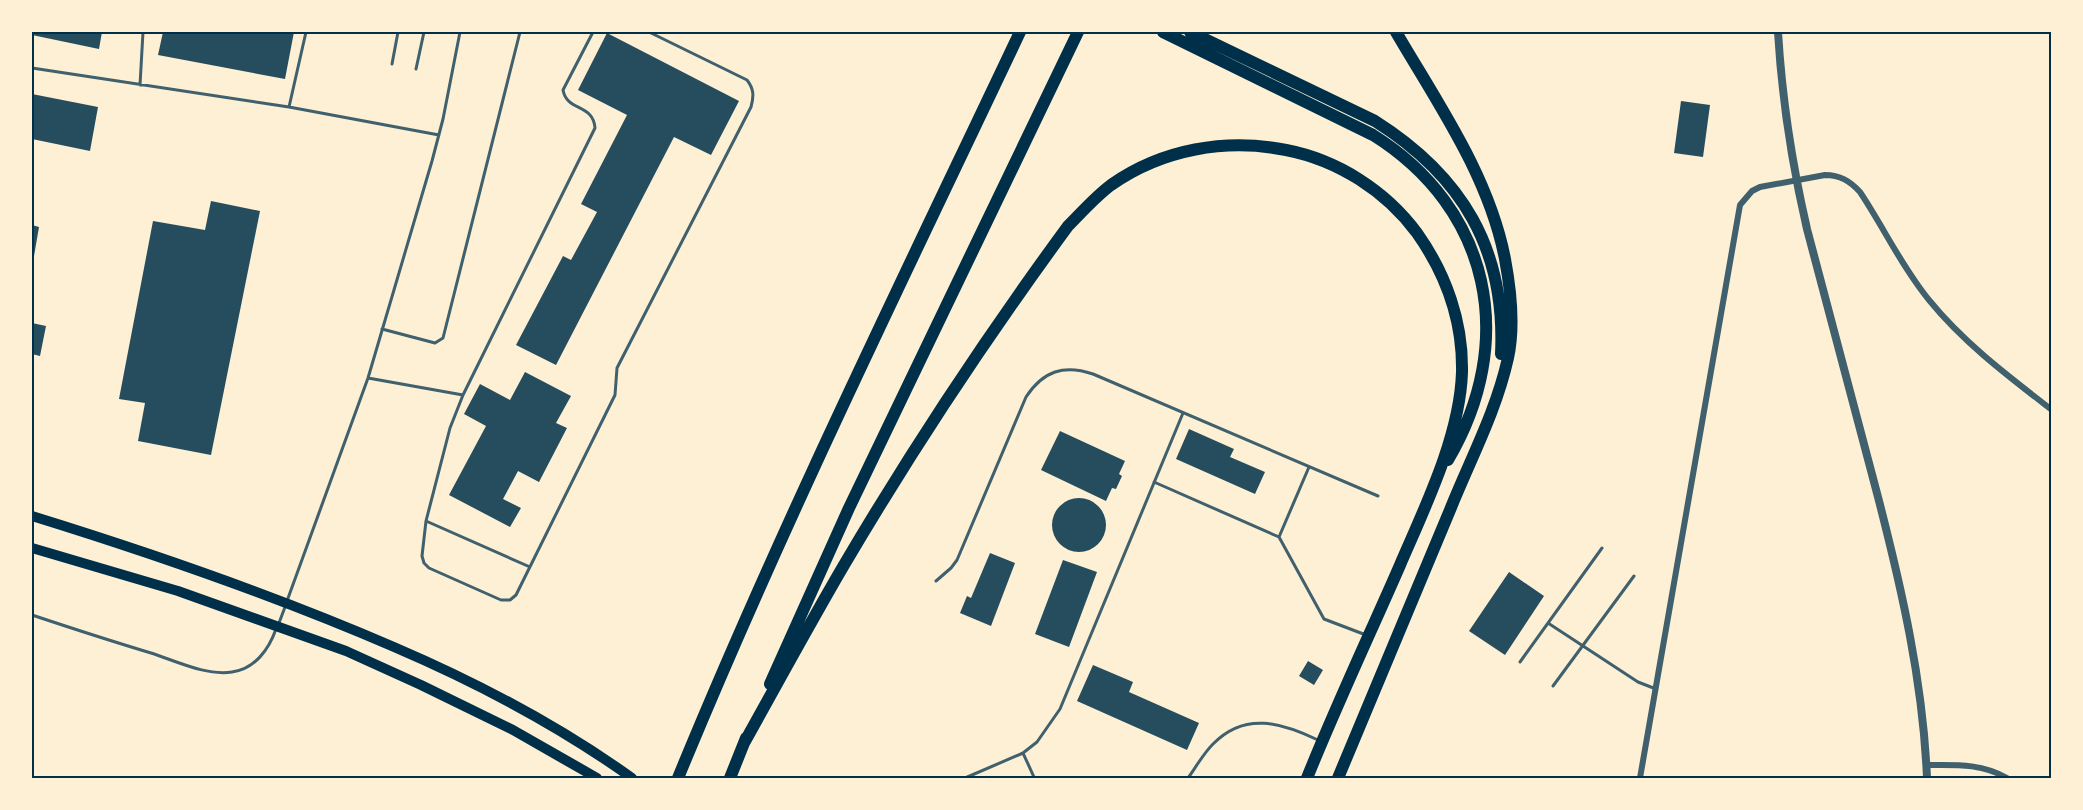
<svg xmlns="http://www.w3.org/2000/svg" width="2083" height="810" viewBox="0 0 2083 810" font-family="'Golos Text',sans-serif">
	<style>
		.building { fill: #264d5e }
		.lines { fill: none; stroke-linecap: round; stroke-linejoin: round }
		.service { stroke: #3f606c; stroke-width: 3 }
		.minor { stroke: #3f606c; stroke-width: 6 }
		.tertiary { stroke: #3f606c; stroke-width: 8 }
		.trunk { stroke: #003049; stroke-width: 10 }
		.motorway { stroke: #003049; stroke-width: 12 }
		.neatline { fill: none; stroke: #003049; stroke-width: 2 }
	</style>
	<rect width="100%" height="100%" fill="#fdf0d5"/>
	<path class="building" d="M32 32H102L99 49 32 35Z
		M163 32H294L285 79 158 55Z
		M607 33 739 101 711 155 674 137 556 365 516 345 563 256 571 260 597 212 581 204 627 115 578 90Z
		M32 94 98 107 90 151 32 139Z
		M1681 101 1710 105 1703 157 1674 153Z
		M211 201 260 211 211 455 138 441 145 403 119 399 153 221 205 230Z
		M32 225 39 227 33 262H32Z
		M32 323 46 326 40 356 32 354Z
		M525 372 571 396 556 423 567 428 539 482 518 471 503 499 521 508 510 527 449 495 486 426 464 414 480 384 510 400Z
		M1189 429 1234 449 1230 457 1265 472 1255 494 1176 459Z
		M1060 431 1125 461 1119 474 1122 476 1116 489 1112 488 1106 501 1041 470Z
		M1052 525a27 27 0 1 1 54 0a27 27 0 1 1-54 0Z
		M990 553 1015 563 991 626 960 613 967 596 971 598Z
		M1063 560 1097 572 1069 647 1035 634Z
		M1509 572 1544 596 1505 655 1469 631Z
		M1308 661 1323 670 1314 685 1299 676Z
		M1093 665 1133 682 1129 692 1199 723 1187 750 1077 701Z"/>
	<g class="lines">
		<path class="service" d="M593 32 563 90C567 112 593 103 595 128L463 395 450 428 426 521 422 556 424 563 429 568 501 600H510L516 595 615 395 617 368 751 107C754 96 754 89 747 80L649 32
			M392 64 398 32
			M32 68 289 107 439 135
			M416 69 424 32
			M140 85 143 32
			M289 107 306 32
			M382 329 435 343 443 338 520 32
			M368 378 463 395
			M1154 482 1279 537 1324 619 1366 635
			M426 521 530 567
			M1279 537 1309 467
			M936 581 951 568 957 560 1026 397C1043 371 1064 364 1093 374L1378 496
			M287 601 368 378 432 161 443 119 460 32
			M32 615C71 628 111 641 151 653 176 661 206 676 232 672 255 669 269 649 276 629
			M279 623 285 607
			M1548 623 1638 682 1656 689
			M1520 662 1602 548
			M1553 686 1634 576
			M1023 753 1034 777
			M965 778 1023 753 1037 742 1060 709 1183 413
			M1188 778C1196 767 1203 754 1213 744 1245 711 1282 723 1318 740"/>
		<path class="minor" d="M1926 765C1955 765 1981 763 2007 778
			M1640 778 1740 205 1752 191 1760 187 1825 175C1840 175 1850 181 1860 192 1884 228 1902 267 1929 300 1964 343 2008 376 2052 410"/>
		<path class="tertiary" d="M1778 32C1782 99 1792 164 1807 229 1830 319 1855 408 1878 497 1902 590 1923 682 1927 778"/>
		<path class="trunk" d="M32 516C155 554 276 596 394 647 478 683 558 725 632 778
			M32 548 178 591 346 651 421 685 513 730 597 778"/>
		<path class="motorway" d="M1163 32 1373 135C1491 209 1518 341 1448 460
			M1190 32 1375 121C1462 176 1506 249 1501 354
			M770 684 849 508 1078 32
			M744 743C777 684 810 623 844 565 913 448 988 335 1068 226 1082 212 1095 197 1111 185 1162 149 1226 138 1286 150 1338 160 1386 191 1417 233 1446 274 1463 322 1462 372 1460 436 1425 507 1400 565 1369 636 1336 706 1307 778
			M678 778C782 525 903 279 1020 32
			M730 778 746 738
			M1338 778C1375 689 1413 600 1450 510 1470 460 1496 412 1508 358 1515 326 1511 291 1505 259 1489 176 1438 104 1396 32"/>
	</g>
	<rect width="2083" height="810" fill="none" stroke="#fdf0d5" stroke-width="66"/>
	<rect x="33" y="33" width="2017" height="744" class="neatline"/>
</svg>
